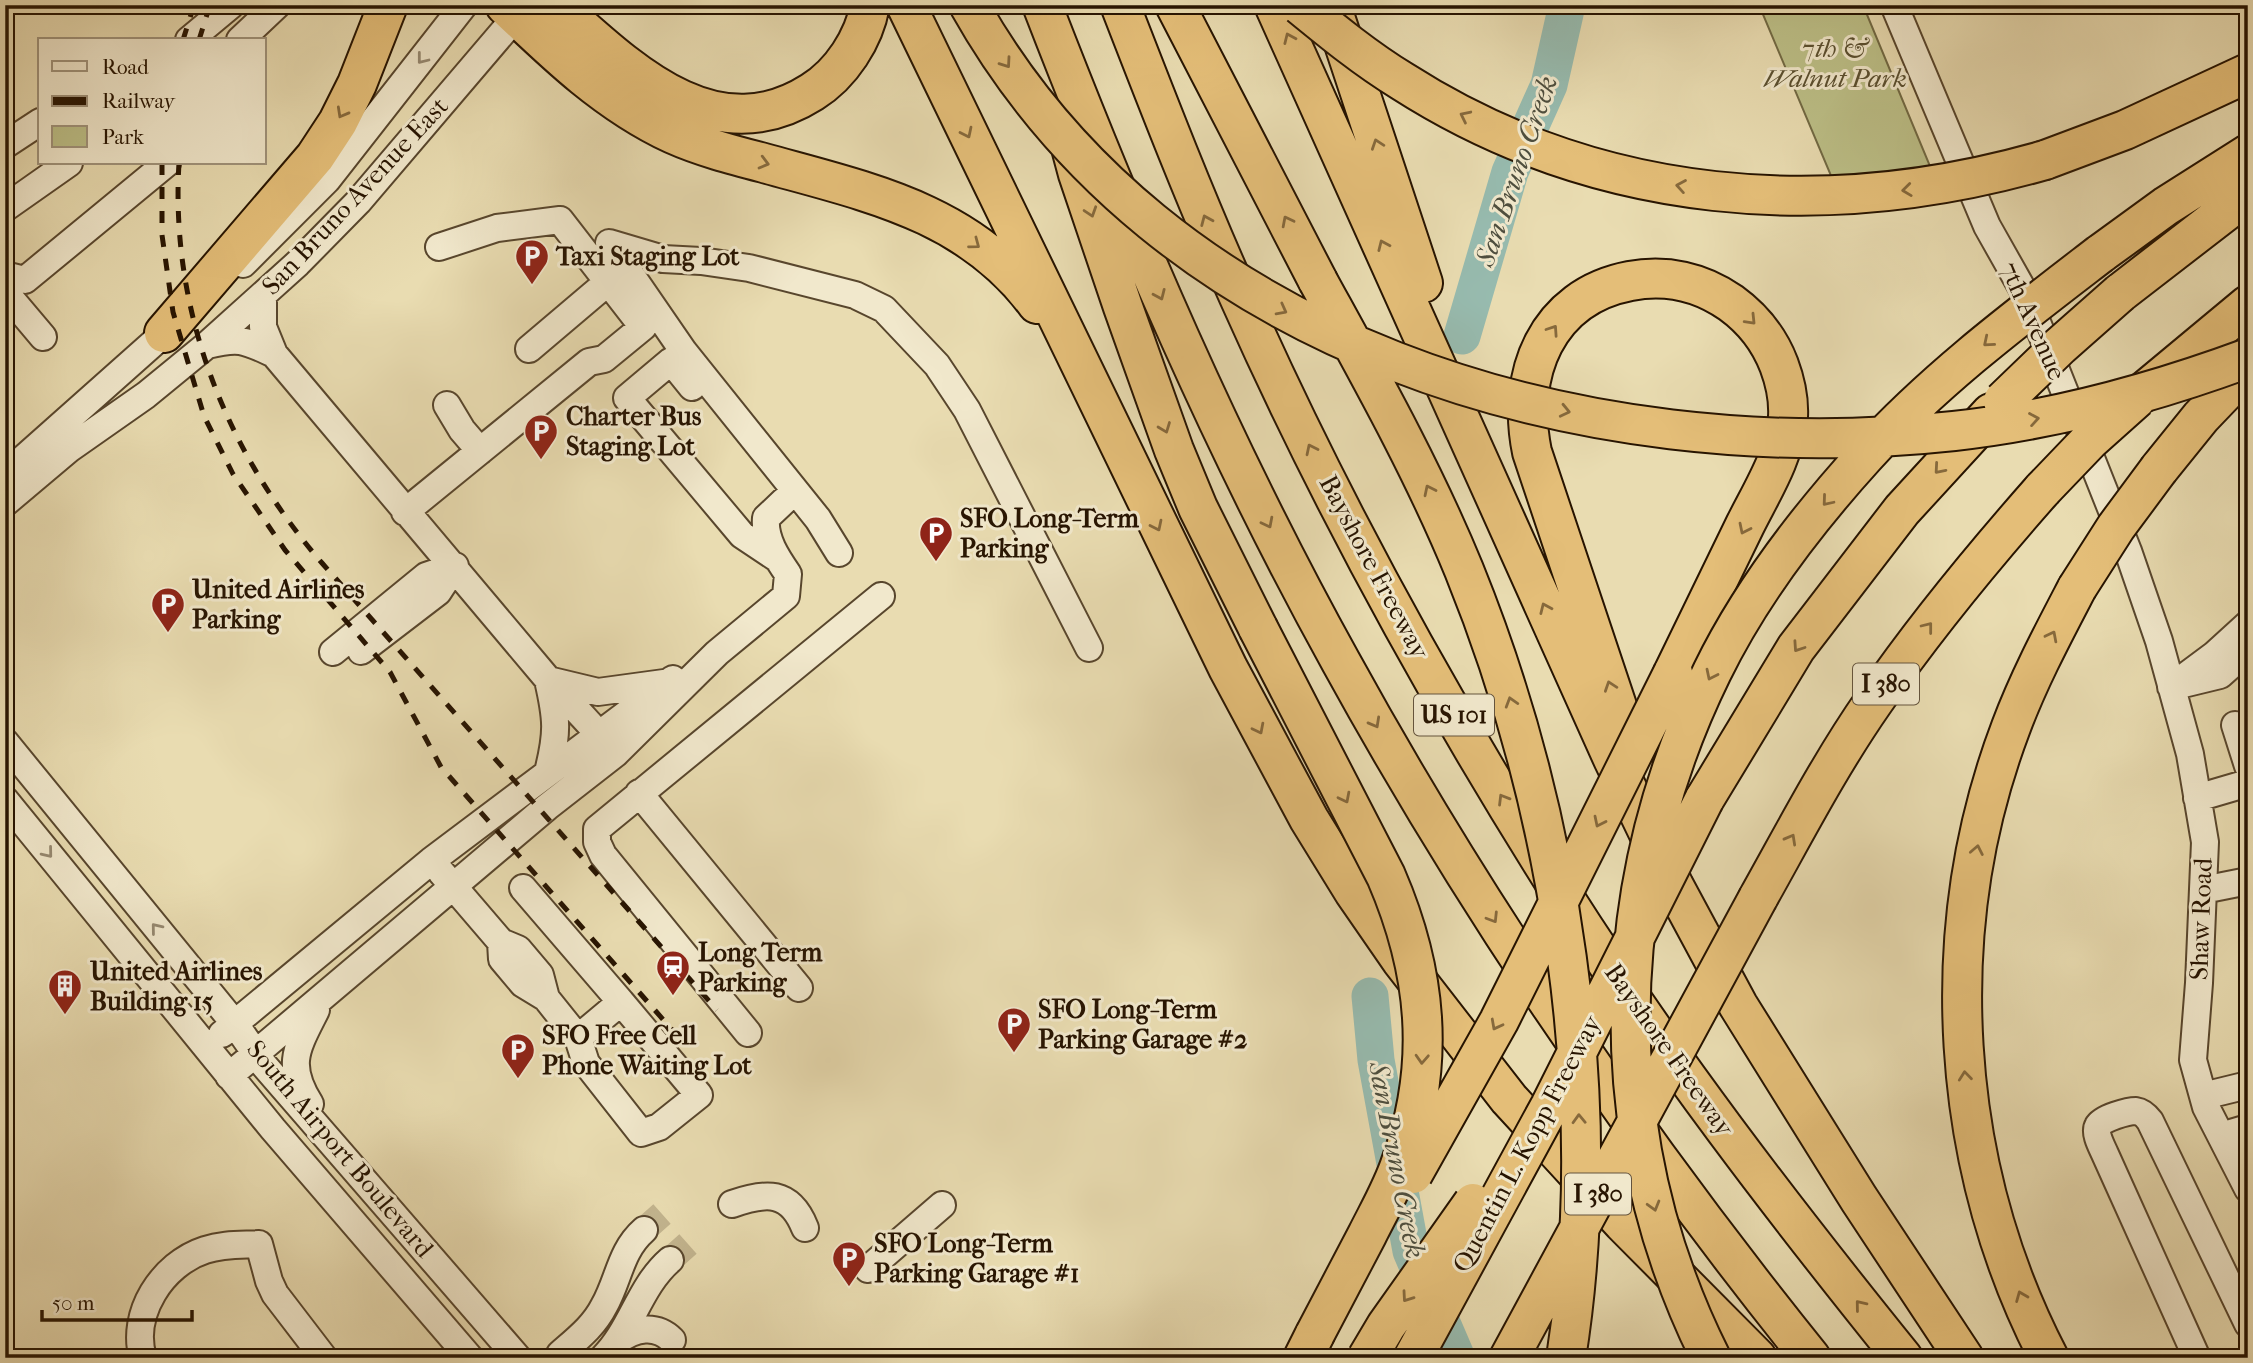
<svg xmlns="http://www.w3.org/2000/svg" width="2253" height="1363" viewBox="0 0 2253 1363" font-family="'IM FELL French Canon',serif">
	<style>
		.green { fill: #bcbf87; stroke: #726a44; stroke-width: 2 }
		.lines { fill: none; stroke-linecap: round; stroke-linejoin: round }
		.river { stroke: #97bbaf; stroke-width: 37 }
		.minor-tunnel { stroke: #c2b48e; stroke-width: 26; stroke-dasharray: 26 13; stroke-linecap: butt }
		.minor-casing { stroke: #58462d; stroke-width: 30 }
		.highway-casing { stroke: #271401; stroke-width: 42 }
		.minor { stroke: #f1e8cc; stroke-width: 26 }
		.highway { stroke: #e4be78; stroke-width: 38 }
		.rail { stroke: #271401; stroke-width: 5; stroke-dasharray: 12 12; stroke-linecap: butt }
		.highway-bridge-casing { stroke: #271401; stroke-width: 42; stroke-linecap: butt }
		.highway-bridge { stroke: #e4be78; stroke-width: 38 }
		.oneway { stroke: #86693c }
		.oneway2 { stroke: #968971 }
		.labels { text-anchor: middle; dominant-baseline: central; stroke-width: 6; stroke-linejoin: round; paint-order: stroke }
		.shield { fill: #f1e8cc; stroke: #64543e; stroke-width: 2 }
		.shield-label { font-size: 24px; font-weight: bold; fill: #271401 }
		.park-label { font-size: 26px; font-style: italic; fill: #5b5030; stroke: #f1e8cc }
		.street-label { font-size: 26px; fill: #271401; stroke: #f1e8cc }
		.poi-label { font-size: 26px; font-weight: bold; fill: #271401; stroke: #f1e8cc; text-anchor: start }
		.water-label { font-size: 28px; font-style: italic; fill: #4e4e3e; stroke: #f1e8cc }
	</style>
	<rect width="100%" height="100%" fill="#e9dcb1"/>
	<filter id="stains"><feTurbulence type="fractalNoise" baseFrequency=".00286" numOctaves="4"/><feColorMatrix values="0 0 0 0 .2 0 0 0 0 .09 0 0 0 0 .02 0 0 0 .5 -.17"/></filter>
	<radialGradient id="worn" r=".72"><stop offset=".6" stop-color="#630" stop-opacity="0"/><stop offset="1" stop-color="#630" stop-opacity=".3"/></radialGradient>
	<path class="green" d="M1759 5H1863L1942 195 1840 197Z"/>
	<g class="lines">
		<path class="river" d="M1462 336 1510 172 1549 85 1567 5
			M1370 996 1376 1060 1411 1251 1457 1358"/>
		<path class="minor-tunnel" d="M644 1230 662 1214
			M670 1260 688 1244"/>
		<g class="minor-casing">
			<path id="minor" d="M1894 5 1987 226 2027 297 2128 551 2159 641 2190 754 2205 842 2199 983 2193 1060 2206 1107 2248 1189
				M189 40 231 5
				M240 40 277 5
				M5 145 40 122
				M5 208 69 163
				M243 264 327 180 464 5
				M5 275 25 280 167 163
				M5 292 43 337
				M263 297V327L274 354C364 462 455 568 545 676 566 700 590 722 609 747
				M207 345C240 337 244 340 274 354
				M529 349 608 282
				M692 387 671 361 627 398 742 535 778 559
				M447 405 462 430 480 451
				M5 475 177 322
				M5 503 69 449 146 395 207 345 298 263 358 202 526 5
				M405 512 589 362 604 359 643 327 560 220 497 228 439 247
				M839 553 818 519 684 352 609 243 663 259 701 261 749 268 855 295 884 309 937 365 967 410 1089 648
				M361 651 438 592 455 566
				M333 652 426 576 455 566
				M548 680 598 692 664 683
				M2183 684 2220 675 2248 650
				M2171 687 2214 655 2248 624
				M2235 725 2248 766
				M5 742 235 1024 263 1064 518 1358
				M548 772C558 733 557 719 548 680
				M639 793 799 988
				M2197 798 2248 783
				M5 800 273 1129 470 1358
				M441 872 501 942 518 949 540 975 546 998
				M523 888 621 1002
				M2203 890 2248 881
				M501 942 502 959 523 984 546 998 578 1038 586 1063 641 1133 659 1127 699 1095 621 1002 578 1038
				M748 1033 603 855 597 842V829L881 596
				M222 1034 431 861 673 679
				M229 1076 547 807 615 754 717 653 786 596 788 574C777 558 764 539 766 518L784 501
				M2203 1096 2248 1085
				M310 1104C285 1064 297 1048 316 1010
				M2221 1136 2248 1128
				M732 1204C766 1192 790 1190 805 1228
				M868 1269 942 1205
				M618 1341C634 1328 656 1324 672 1340
				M143 1358C130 1314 162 1264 205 1250 223 1244 240 1245 259 1244L269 1281 275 1294 324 1358
				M560 1358V1354C577 1339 594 1326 604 1306 619 1280 620 1251 644 1230
				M603 1358C632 1329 639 1287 670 1260
				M2197 1358 2105 1154C2102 1147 2094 1133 2098 1126 2102 1118 2128 1111 2136 1111 2143 1112 2147 1117 2150 1121L2248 1324"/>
		</g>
		<g class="highway-casing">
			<path id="highway" d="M505 5C556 54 608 104 673 134 702 147 733 155 764 163 868 192 969 212 1037 304
				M556 5C627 68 713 155 812 92 841 74 864 39 870 5
				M906 5 1228 668 1309 819 1354 892 1401 960 1509 1099 1623 1223 1757 1358
				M1042 5C1129 230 1224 451 1341 662 1476 908 1635 1139 1811 1358
				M1120 5C1158 103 1196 201 1239 297 1331 504 1441 703 1562 894 1665 1056 1782 1208 1903 1358
				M1175 5 1318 281
				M1274 5 1613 759 1674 886 1738 1005 1859 1199 1964 1358
				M1331 5 1423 283
				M1066 129 1078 174 1123 307 1174 450 1198 508 1258 628
				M2045 160 2125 130 2248 73
				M2100 254 2166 206 2248 154
				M2120 293 2248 194
				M164 333 315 157 338 122 357 84 388 5
				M2141 394 2248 305
				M2159 469 2201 417 2248 368
				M1628 739 1532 452C1516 375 1546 297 1630 281 1666 274 1701 282 1731 303 1753 319 1769 339 1779 365 1785 381 1789 399 1788 417 1785 455 1762 491 1745 525 1721 574 1697 624 1673 673
				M1704 800 1796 648 1902 510 1991 413
				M1758 898C1795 832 1830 764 1874 701 1925 627 1983 557 2043 489
				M1303 1358 1315 1334
				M2049 1358C1949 1165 1934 930 2011 727 2029 679 2053 634 2077 588"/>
		</g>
		<use href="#minor" class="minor"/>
		<use href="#highway" class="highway"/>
		<path class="rail" d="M183 40 194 5
			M199 40 210 5
			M162 163V235L173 312 204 416 233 474 285 550 390 672 441 767 682 1041
			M179 163C170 311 226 452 322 563L717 1010"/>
		<g class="highway-bridge-casing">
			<path id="highway-bridge" d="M969 5C1161 347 1584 471 1954 431 2055 420 2153 393 2248 358
				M1300 5C1333 32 1366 59 1402 81 1597 206 1826 223 2045 160
				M1318 281C1370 376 1423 470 1464 570 1561 809 1607 1101 1566 1358
				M2003 401 2060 346 2120 293
				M2043 489 2090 440 2137 398
				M2077 588 2116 527 2159 469
				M1258 628 1386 876C1427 971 1436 1063 1401 1162 1393 1187 1379 1211 1367 1235 1350 1268 1332 1301 1315 1334
				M1413 1174 1499 1021 1673 673
				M1367 1358 1386 1326 1473 1203
				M1413 1358 1550 1106 1704 800
				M1509 1358 1758 898
				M1711 1358C1602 1140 1605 890 1712 672 1750 594 1806 521 1865 456 1934 380 2018 317 2100 254"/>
		</g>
		<use href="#highway-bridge" class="highway-bridge"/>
	</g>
	<defs><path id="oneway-chevron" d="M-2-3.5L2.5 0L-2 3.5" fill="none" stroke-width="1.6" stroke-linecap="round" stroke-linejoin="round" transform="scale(1.75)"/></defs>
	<g class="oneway">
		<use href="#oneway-chevron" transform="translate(1289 38) rotate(-114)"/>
		<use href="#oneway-chevron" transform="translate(1006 63) rotate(55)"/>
		<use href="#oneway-chevron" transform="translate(342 113) rotate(119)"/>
		<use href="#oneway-chevron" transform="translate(1465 116) rotate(-154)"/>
		<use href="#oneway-chevron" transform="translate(967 133) rotate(64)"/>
		<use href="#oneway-chevron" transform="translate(1377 144) rotate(-109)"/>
		<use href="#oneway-chevron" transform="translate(764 163) rotate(15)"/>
		<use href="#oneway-chevron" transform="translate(1681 186) rotate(-170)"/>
		<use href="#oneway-chevron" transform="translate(1907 190) rotate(173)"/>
		<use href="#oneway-chevron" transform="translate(1091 212) rotate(72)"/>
		<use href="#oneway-chevron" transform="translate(1206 220) rotate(-113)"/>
		<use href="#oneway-chevron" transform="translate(1287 221) rotate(-117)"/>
		<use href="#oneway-chevron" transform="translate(975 244) rotate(37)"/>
		<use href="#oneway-chevron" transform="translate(1383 245) rotate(-114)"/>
		<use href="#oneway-chevron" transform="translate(1160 295) rotate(66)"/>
		<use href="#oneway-chevron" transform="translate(1282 310) rotate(28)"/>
		<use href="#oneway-chevron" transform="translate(1751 320) rotate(46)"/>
		<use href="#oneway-chevron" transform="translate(1553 330) rotate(-56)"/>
		<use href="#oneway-chevron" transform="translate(1988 342) rotate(140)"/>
		<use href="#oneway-chevron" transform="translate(1565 411) rotate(13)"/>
		<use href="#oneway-chevron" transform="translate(2034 419) rotate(-10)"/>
		<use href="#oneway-chevron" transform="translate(1165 428) rotate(69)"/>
		<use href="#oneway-chevron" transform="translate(1311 449) rotate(-116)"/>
		<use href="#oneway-chevron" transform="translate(1939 469) rotate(131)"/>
		<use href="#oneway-chevron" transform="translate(1429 490) rotate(-116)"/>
		<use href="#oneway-chevron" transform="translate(1827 501) rotate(130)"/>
		<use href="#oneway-chevron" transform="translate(1268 523) rotate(63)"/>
		<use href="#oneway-chevron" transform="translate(1157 526) rotate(64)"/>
		<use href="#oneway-chevron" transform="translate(1744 529) rotate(116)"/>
		<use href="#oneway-chevron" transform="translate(1545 608) rotate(-114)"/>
		<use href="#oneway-chevron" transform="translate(1928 627) rotate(-52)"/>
		<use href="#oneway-chevron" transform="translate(2052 636) rotate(-63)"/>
		<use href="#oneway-chevron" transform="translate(1798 647) rotate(124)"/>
		<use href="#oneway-chevron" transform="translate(1711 675) rotate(116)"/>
		<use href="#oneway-chevron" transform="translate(1610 686) rotate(-109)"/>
		<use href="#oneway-chevron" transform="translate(1511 702) rotate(-107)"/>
		<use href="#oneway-chevron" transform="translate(1375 723) rotate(61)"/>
		<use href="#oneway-chevron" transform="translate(1259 729) rotate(63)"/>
		<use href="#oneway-chevron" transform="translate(1345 798) rotate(63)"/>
		<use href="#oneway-chevron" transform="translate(1503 799) rotate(-121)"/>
		<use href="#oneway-chevron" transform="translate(1599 822) rotate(116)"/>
		<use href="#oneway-chevron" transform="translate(1791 839) rotate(-61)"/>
		<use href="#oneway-chevron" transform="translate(1977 850) rotate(-79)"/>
		<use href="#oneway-chevron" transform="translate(1493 918) rotate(58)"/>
		<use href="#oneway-chevron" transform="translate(1496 1025) rotate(118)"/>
		<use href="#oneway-chevron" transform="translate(1422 1059) rotate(93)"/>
		<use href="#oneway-chevron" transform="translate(1965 1076) rotate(-96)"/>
		<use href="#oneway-chevron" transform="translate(1579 1119) rotate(-92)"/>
		<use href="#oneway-chevron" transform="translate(1654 1206) rotate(74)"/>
		<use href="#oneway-chevron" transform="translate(2021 1296) rotate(-112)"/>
		<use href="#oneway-chevron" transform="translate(1407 1297) rotate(125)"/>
		<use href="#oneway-chevron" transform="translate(1860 1305) rotate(-129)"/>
	</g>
	<g class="oneway2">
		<use href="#oneway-chevron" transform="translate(422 59) rotate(128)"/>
		<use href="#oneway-chevron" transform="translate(48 853) rotate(51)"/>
		<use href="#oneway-chevron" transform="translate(156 928) rotate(-129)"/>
	</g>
	<defs>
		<g id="parking-pin" transform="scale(1.75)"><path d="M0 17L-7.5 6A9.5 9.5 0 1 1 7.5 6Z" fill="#8f2418" stroke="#f1e8cc"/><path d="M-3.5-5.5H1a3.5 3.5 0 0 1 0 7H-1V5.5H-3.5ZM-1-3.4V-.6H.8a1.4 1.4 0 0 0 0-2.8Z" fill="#fff"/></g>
		<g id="station-pin" transform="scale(1.75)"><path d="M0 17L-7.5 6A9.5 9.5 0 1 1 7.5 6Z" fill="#8f2418" stroke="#f1e8cc"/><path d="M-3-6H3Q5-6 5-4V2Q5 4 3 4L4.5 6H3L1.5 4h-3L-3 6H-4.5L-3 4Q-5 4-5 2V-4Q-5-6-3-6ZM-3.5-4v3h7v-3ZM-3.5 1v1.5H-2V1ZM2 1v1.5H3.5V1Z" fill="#fff"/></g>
		<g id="building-pin" transform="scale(1.75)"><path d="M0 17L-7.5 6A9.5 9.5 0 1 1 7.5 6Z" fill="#8f2418" stroke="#f1e8cc"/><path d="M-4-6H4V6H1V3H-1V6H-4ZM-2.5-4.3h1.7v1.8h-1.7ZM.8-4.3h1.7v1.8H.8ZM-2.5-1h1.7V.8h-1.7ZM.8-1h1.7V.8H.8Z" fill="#fff"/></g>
	</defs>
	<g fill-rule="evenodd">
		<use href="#parking-pin" x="532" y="256"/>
		<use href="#parking-pin" x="541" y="431"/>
		<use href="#parking-pin" x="936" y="533"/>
		<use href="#parking-pin" x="168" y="604"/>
		<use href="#station-pin" x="673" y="967"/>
		<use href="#building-pin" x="65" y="986"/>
		<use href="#parking-pin" x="1014" y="1024"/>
		<use href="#parking-pin" x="518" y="1050"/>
		<use href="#parking-pin" x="849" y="1258"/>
	</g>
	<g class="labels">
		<g class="shield">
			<rect x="1853" y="663.5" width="66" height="41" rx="5"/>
			<rect x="1414" y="694.5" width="80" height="41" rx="5"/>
			<rect x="1565" y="1173.5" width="66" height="41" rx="5"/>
		</g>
		<g class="shield-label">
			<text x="1886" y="684">I 380</text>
			<text x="1454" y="715">US 101</text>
			<text x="1598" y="1194">I 380</text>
		</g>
		<g class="park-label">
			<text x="1835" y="48">7th &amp;<tspan x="1835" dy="30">Walnut Park</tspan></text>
		</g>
		<g class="street-label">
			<text transform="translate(355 196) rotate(-47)">San Bruno Avenue East</text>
			<text transform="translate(2033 321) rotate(66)">7th Avenue</text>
			<text transform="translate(1374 567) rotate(62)">Bayshore Freeway</text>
			<text transform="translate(2201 919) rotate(-88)">Shaw Road</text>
			<text transform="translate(1669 1050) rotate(55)">Bayshore Freeway</text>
			<text transform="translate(1527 1144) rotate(-62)">Quentin L. Kopp Freeway</text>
			<text transform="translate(340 1149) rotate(50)">South Airport Boulevard</text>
		</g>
		<g class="poi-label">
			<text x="556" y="256">Taxi Staging Lot</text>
			<text x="566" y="416">Charter Bus<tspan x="566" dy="30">Staging Lot</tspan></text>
			<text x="960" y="518">SFO Long-Term<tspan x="960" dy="30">Parking</tspan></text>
			<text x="192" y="589">United Airlines<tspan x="192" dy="30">Parking</tspan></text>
			<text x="698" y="952">Long Term<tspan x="698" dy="30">Parking</tspan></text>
			<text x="90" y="971">United Airlines<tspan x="90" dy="30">Building 15</tspan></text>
			<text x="1038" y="1009">SFO Long-Term<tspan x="1038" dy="30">Parking Garage #2</tspan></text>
			<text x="542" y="1035">SFO Free Cell<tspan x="542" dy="30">Phone Waiting Lot</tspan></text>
			<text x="874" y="1243">SFO Long-Term<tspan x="874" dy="30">Parking Garage #1</tspan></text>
		</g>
		<g class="water-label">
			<text transform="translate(1516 171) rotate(-71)">San Bruno Creek</text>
			<text transform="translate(1397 1160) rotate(79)">San Bruno Creek</text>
		</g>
	</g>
	<rect width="2253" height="1363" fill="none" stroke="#e9dcb1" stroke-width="28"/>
	<rect x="7" y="7" width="2239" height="1349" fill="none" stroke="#271401" stroke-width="3.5"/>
	<rect x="14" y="14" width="2225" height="1335" fill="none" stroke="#271401" stroke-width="2"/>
	<rect x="38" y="38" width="228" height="126" fill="#f1e8cc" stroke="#a0937b" stroke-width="2"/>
	<rect x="52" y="61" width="35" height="10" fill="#f1e8cc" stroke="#a0937b" stroke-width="2"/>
	<text x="102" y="74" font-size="21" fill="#271401">Road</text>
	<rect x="52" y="96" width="35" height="10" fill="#271401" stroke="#a0937b" stroke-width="2"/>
	<text x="102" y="108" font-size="21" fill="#271401">Railway</text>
	<rect x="52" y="126" width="35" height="21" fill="#bcbf87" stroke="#a0937b" stroke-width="2"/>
	<text x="102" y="144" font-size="21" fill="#271401">Park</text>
	<path d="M42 1310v10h150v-10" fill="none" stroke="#271401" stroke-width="3.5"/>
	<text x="52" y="1310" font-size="21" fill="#271401" stroke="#f1e8cc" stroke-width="5" paint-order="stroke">50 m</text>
	<rect width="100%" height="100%" filter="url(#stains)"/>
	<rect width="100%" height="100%" fill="url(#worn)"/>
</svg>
